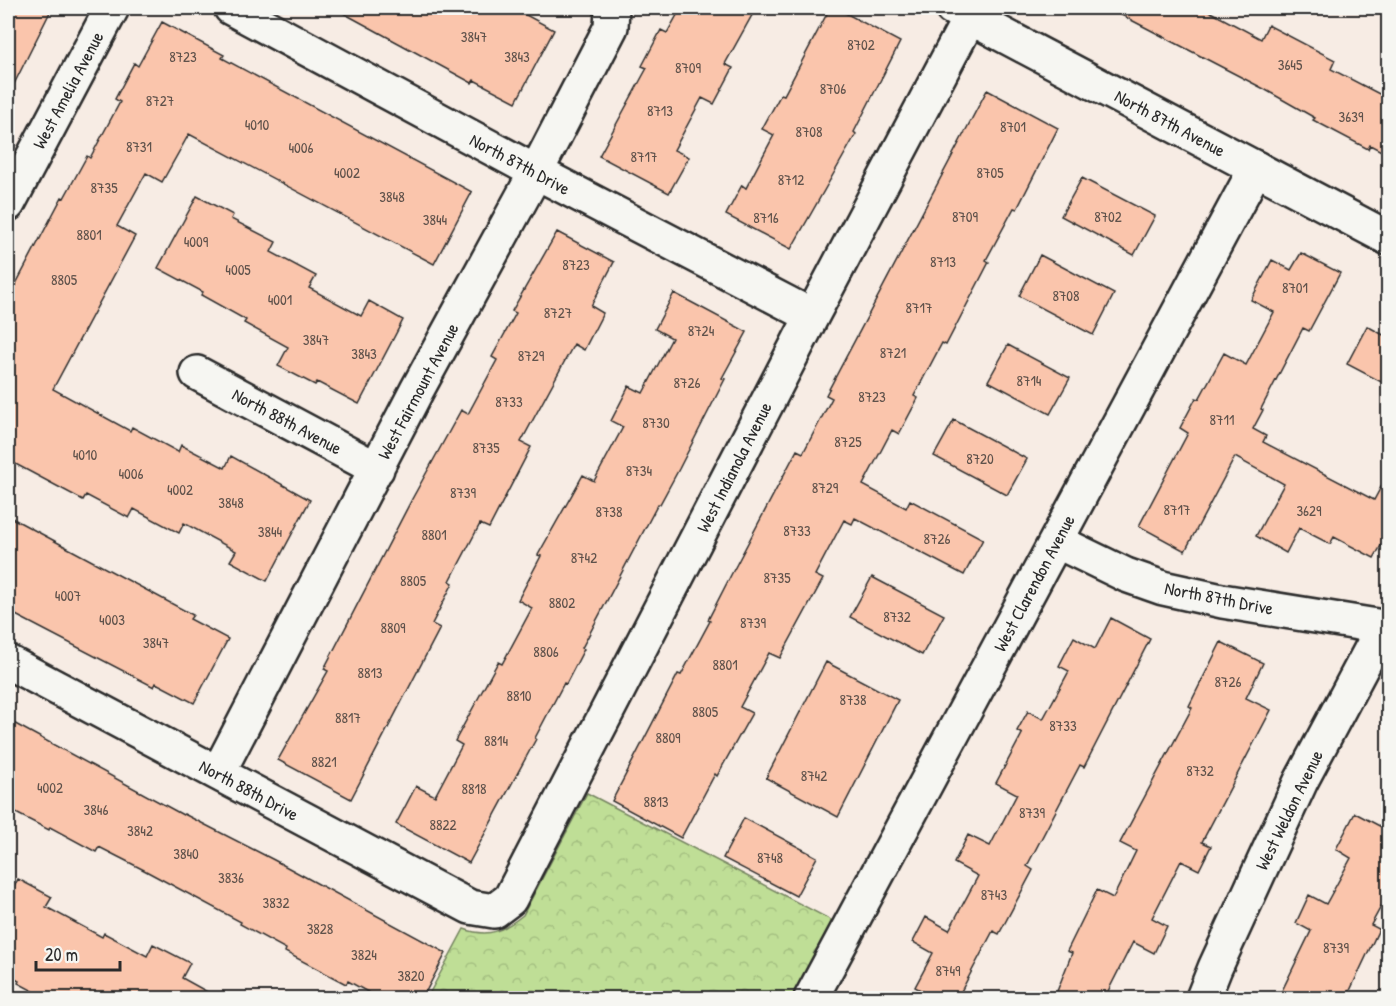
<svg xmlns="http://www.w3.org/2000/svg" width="1396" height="1006" viewBox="0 0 1396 1006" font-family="'Patrick Hand',sans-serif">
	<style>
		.forest { fill: url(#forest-crowns); stroke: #758460; stroke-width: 1.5 }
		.building { fill: #fac5ac; stroke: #2b2b2b; stroke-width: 1.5 }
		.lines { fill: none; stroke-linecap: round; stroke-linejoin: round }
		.minor-casing { stroke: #2b2b2b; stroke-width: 38 }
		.tertiary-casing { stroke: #2b2b2b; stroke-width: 38 }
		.minor { stroke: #f6f6f2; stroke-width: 33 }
		.tertiary { stroke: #f6f6f2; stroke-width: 33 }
		.labels { text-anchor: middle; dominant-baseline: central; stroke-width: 5; stroke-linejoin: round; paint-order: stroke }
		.number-label { font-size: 15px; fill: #5f524b }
		.street-label { font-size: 18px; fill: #2b2b2b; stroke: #f6f6f2 }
	</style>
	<defs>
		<pattern id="forest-crowns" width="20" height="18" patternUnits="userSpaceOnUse" patternTransform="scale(1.5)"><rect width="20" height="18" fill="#bfde96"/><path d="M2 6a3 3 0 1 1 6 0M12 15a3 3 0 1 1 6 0" fill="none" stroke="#a4bf81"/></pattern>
	</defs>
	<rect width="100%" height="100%" fill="#f7ece4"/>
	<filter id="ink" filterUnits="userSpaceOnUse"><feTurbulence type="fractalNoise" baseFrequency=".0167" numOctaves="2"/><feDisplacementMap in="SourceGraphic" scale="12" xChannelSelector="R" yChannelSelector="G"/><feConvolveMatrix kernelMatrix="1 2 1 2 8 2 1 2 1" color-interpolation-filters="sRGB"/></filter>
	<g filter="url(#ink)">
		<path class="forest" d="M587 793 835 922 796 998H427L464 929C489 938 503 931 523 915Z"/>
		<path class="building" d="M8 8H52L8 96Z
			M334 8H513L554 30 516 102 474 80 472 83Z
			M681 8H756L725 64 733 68 714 104 702 98 674 150 689 157 669 193 599 156 647 68 642 66 661 30 667 33Z
			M830 8H836L900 42 854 132 856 134 791 249 726 215 742 185 746 188 774 135 762 129 781 94 784 95Z
			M1108 8H1203L1261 39 1268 25 1335 60 1331 69 1389 99V155L1370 145 1368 149 1313 120 1315 118 1264 89Z
			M162 22 224 55 222 58 472 192 434 264 189 134 162 182 146 173 117 226 135 236 53 389 130 431 132 427 178 452 181 445 225 468 231 456 310 500 267 581 230 561 236 551 184 523 179 533 134 509 129 518 86 495 83 500 8 460V299L62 197 64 198 87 156 90 158 120 102 115 99 134 63 138 66Z
			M987 90 1058 128 1017 209 1014 208 986 260 989 262 946 345 942 343 914 396 918 398 899 434 892 430 863 485 906 508 910 500 983 539 964 575 855 518 852 524 844 520 815 575 823 579 780 658 769 653 740 707 752 713 717 776 715 774 681 838 612 801 678 674 681 675 710 621 708 620 731 575 797 450 803 453 832 398 826 395Z
			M1082 178 1155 216 1134 255 1061 216Z
			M197 196 233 215 231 219 276 242 271 252 316 276 309 288 361 316 369 301 403 320 359 404 317 382 315 385 278 366 288 347 244 323 246 320 201 295 203 292 158 268Z
			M557 232 614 262 591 306 603 313 584 350 574 344 521 442 531 447 489 528 480 524 450 581 453 583 432 624 440 628 351 799 278 760 328 671 324 669 412 499 461 410 468 414 497 360 492 357 516 313 512 311Z
			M1301 253 1340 273 1309 331 1303 328 1261 409 1263 410 1253 429 1266 436 1263 442 1374 500 1389 472V547L1382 544 1374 558 1334 537 1330 544 1299 528 1286 553 1256 536 1284 484 1235 457 1185 551 1139 526 1188 433 1180 428 1196 398 1199 399 1224 353 1246 365 1274 312 1251 300 1272 260 1291 270Z
			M1040 255 1114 294 1093 335 1019 296Z
			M674 293 747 332 722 378 725 379 679 469 660 504H658L582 648 584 649 566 684 564 683 535 738 536 739 469 863 396 824 416 786 435 796 462 745 455 741 498 662 502 664 532 608 518 600 541 556 538 555 583 475 594 481 623 427 611 421 629 386 643 393 672 338 655 329Z
			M1367 326 1389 338V386L1347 364Z
			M1008 345 1070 378 1050 414 988 381Z
			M954 420 1027 459 1007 495 934 456Z
			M8 516 193 615 190 619 228 639 194 703 156 683 154 687 8 611Z
			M872 577 944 615 922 655 850 617Z
			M1111 618 1150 639 1084 767 1080 765 1027 866 1033 870 999 934 993 931 957 999H937L915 987 933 953 913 942 926 917 949 930 978 876 954 863 968 835 990 846 1017 794 996 783 1022 734 1017 731 1028 711 1043 719 1069 671 1059 666 1074 637 1095 649Z
			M1221 642 1263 663 1246 698 1271 710 1202 842 1211 846 1199 870 1181 861 1152 918 1167 926 1154 953 1133 942 1104 999H1054L1072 953 1067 951 1097 890 1113 898 1136 851 1120 843 1192 708 1189 706Z
			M826 662 898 700 838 817 766 778Z
			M8 720 183 815 184 814 274 860 446 953 422 999H380L348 981 346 984 285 952 286 949 240 924 241 922 144 870 99 847 96 852 50 827 49 830 8 809Z
			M1355 813 1389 831V892L1371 925 1379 929 1346 999H1278L1311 931 1296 923 1309 895 1326 904 1351 858 1336 849Z
			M744 818 817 857 796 896 723 858Z
			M18 879 52 897 46 907 102 937 104 933 147 956 153 944 190 963 182 978 220 999H48L18 983 19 981 8 975V899Z"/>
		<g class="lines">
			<g class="minor-casing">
				<path id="minor" d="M231 8 536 172 812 316
					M8 204 112 8
					M197 373 377 469
					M1056 541 1126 575 1163 588 1222 601 1383 627 1388 629
					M8 662 470 907 494 911 510 899 812 316 970 17
					M218 773 417 390 536 172 611 27 612 8
					M811 998 1256 168
					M1203 998 1215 968 1301 781 1383 627"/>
			</g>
			<g class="tertiary-casing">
				<path id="tertiary" d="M952 8 1388 238"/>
			</g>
			<use href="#minor" class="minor"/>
			<use href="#tertiary" class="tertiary"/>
		</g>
	</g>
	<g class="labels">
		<g class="number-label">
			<text x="474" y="36">3847</text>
			<text x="861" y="44">8702</text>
			<text x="183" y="56">8723</text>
			<text x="517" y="56">3843</text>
			<text x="1290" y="64">3645</text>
			<text x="688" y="67">8709</text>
			<text x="833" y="88">8706</text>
			<text x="160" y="100">8727</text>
			<text x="660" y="110">8713</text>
			<text x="1351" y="116">3639</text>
			<text x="257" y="124">4010</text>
			<text x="1013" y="126">8701</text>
			<text x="809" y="131">8708</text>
			<text x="139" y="146">8731</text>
			<text x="301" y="147">4006</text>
			<text x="644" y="156">8717</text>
			<text x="347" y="172">4002</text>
			<text x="990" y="172">8705</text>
			<text x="791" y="179">8712</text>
			<text x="104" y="187">8735</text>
			<text x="392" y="196">3848</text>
			<text x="965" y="216">8709</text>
			<text x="1108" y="216">8702</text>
			<text x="766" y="217">8716</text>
			<text x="435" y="219">3844</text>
			<text x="89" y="234">8801</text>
			<text x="196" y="241">4009</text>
			<text x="943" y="261">8713</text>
			<text x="576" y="264">8723</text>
			<text x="238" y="269">4005</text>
			<text x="64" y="279">8805</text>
			<text x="1295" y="287">8701</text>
			<text x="1066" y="295">8708</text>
			<text x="280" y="299">4001</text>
			<text x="919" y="307">8717</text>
			<text x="558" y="312">8727</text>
			<text x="701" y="330">8724</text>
			<text x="316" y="339">3847</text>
			<text x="893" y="352">8721</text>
			<text x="364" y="353">3843</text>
			<text x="531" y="355">8729</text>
			<text x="1029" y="380">8714</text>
			<text x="687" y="382">8726</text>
			<text x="872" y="396">8723</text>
			<text x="509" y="401">8733</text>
			<text x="1222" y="419">8711</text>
			<text x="656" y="422">8730</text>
			<text x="848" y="441">8725</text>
			<text x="486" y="447">8735</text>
			<text x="85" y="454">4010</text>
			<text x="980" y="458">8720</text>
			<text x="639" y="470">8734</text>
			<text x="131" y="473">4006</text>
			<text x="825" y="487">8729</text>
			<text x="180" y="489">4002</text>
			<text x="463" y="492">8739</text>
			<text x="231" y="502">3848</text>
			<text x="1177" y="509">8717</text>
			<text x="1309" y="510">3629</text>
			<text x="609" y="511">8738</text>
			<text x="797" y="530">8733</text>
			<text x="270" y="531">3844</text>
			<text x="434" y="534">8801</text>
			<text x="937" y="538">8726</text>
			<text x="584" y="557">8742</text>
			<text x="777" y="577">8735</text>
			<text x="413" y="580">8805</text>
			<text x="68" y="595">4007</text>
			<text x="562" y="602">8802</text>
			<text x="897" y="616">8732</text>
			<text x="112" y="619">4003</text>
			<text x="753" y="622">8739</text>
			<text x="393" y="627">8809</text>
			<text x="156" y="642">3847</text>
			<text x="546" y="651">8806</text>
			<text x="725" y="664">8801</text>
			<text x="370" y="672">8813</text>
			<text x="1228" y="681">8726</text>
			<text x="519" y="695">8810</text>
			<text x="853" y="699">8738</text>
			<text x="705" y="711">8805</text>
			<text x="348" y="717">8817</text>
			<text x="1063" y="725">8733</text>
			<text x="668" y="737">8809</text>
			<text x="496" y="740">8814</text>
			<text x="324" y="761">8821</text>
			<text x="1200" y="770">8732</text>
			<text x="814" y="775">8742</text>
			<text x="50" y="787">4002</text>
			<text x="474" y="788">8818</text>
			<text x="656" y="801">8813</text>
			<text x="96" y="809">3846</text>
			<text x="1032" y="812">8739</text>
			<text x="443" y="824">8822</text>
			<text x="140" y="830">3842</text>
			<text x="186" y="853">3840</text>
			<text x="770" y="857">8748</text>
			<text x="231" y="877">3836</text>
			<text x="994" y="894">8743</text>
			<text x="276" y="902">3832</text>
			<text x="320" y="928">3828</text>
			<text x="1336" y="947">8739</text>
			<text x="364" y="954">3824</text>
			<text x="948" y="970">8749</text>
			<text x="411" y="975">3820</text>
		</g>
		<g class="street-label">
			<text transform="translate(68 90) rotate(-62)">West Amelia Avenue</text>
			<text transform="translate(1170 123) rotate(28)">North 87th Avenue</text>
			<text transform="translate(520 164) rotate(28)">North 87th Drive</text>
			<text transform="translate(418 391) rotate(-62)">West Fairmount Avenue</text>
			<text transform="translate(287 421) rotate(28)">North 88th Avenue</text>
			<text transform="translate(734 467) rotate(-63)">West Indianola Avenue</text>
			<text transform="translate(1034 583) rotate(-62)">West Clarendon Avenue</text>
			<text transform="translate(1219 598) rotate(11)">North 87th Drive</text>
			<text transform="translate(249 790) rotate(28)">North 88th Drive</text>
			<text transform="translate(1289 810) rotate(-64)">West Weldon Avenue</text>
		</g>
	</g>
	<rect width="1396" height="1006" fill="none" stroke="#f6f6f2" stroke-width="30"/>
	<rect x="15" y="15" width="1366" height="976" fill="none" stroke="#2b2b2b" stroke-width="2" filter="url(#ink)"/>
	<path d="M36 961v9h84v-9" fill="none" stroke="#2b2b2b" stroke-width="3"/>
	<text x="45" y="961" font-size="18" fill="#2b2b2b" stroke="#f6f6f2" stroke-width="4.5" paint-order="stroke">20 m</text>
</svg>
